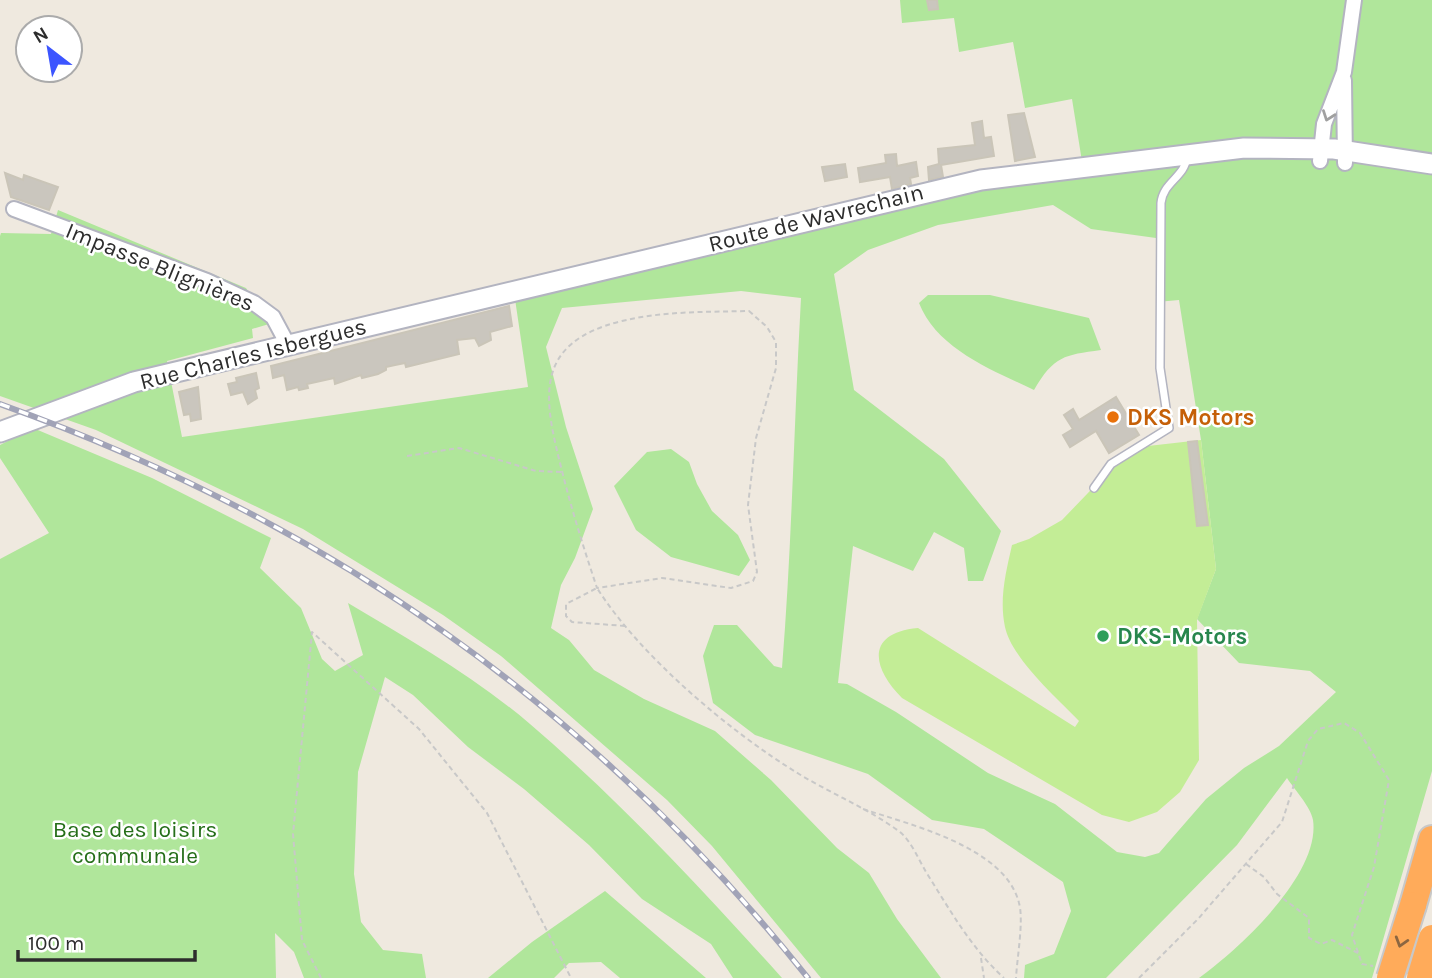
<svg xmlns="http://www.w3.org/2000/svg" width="1432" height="978" viewBox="0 0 1432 978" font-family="Karla,sans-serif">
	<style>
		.green { fill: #b0e69b; fill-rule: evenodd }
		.pitch { fill: #c3ed96 }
		.building { fill: #cac6be; stroke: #cac5b8; stroke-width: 2 }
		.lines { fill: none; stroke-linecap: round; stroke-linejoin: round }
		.lane-casing { stroke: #b3b4c0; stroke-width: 10 }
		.street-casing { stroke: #b3b4c0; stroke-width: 18 }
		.secondary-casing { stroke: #b3b4c0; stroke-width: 23 }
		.highway-casing { stroke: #c8c8c8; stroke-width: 30 }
		.path { stroke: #c8c8c8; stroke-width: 2; stroke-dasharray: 5 3.5; stroke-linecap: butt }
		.lane { stroke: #fff; stroke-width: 7 }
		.street { stroke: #fff; stroke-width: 14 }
		.secondary { stroke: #fff; stroke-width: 19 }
		.highway { stroke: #ffab5a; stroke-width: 26 }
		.rail-casing { stroke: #a1a3b7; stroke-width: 6 }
		.rail { stroke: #fff; stroke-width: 3.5; stroke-dasharray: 10; stroke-linecap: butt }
		.highway-bridge-casing { stroke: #c8c8c8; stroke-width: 30; stroke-linecap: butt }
		.highway-bridge { stroke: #ffab5a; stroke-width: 26 }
		.oneway { stroke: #a0a0a0 }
		.oneway2 { stroke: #8c6641 }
		.food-dot { fill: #e8710a; stroke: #fff; stroke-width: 2.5 }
		.leisure-dot { fill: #2e9e5b; stroke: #fff; stroke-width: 2.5 }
		.labels { text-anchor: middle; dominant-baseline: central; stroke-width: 5; stroke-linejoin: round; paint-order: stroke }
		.street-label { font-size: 23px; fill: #2d2d2d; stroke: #fff }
		.food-label { font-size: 23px; font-weight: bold; fill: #c56008; stroke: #fff; text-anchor: start }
		.leisure-label { font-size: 23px; font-weight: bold; fill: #27864d; stroke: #fff; text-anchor: start }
		.park-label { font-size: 23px; fill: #256e19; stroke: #fff }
	</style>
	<rect width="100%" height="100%" fill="#efe9df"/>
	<path class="green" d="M900 0H1432V771L1372 978H1199C1239 949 1321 874 1313 820 1311 807 1294 789 1287 778L1237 845 1106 978H1024L1025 965 1054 954 1071 911 1063 882 984 829 932 820 868 774 755 735 713 703 703 656 714 625H737L774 666 782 668C792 545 794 421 801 298L741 291 562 308 546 347 566 427 593 509 575 558 561 585 551 628 569 640 594 670 644 699 715 731 771 780 837 848 869 873 897 919 941 978H821L712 846 667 800 501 656 443 615 303 529 96 430 0 396V236L1 233 51 234 58 210 246 288 269 324 252 329 253 338 167 361 182 437 528 387 515 299 1004 182 1084 174 1072 99 1025 108 1013 42 959 52 954 18 902 23ZM1053 205 1091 229 1156 238 1157 302 1179 300 1201 440 1216 569 1197 619 1239 663 1310 671 1336 692 1279 746 1244 768 1206 799 1159 853 1145 857 1117 852 1055 804 988 773 896 712 847 684 838 683 853 546 913 571 934 532 964 548 968 581H983L1001 531 944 459 854 390 834 274 868 250 938 225Z
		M928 295H990L1089 318 1101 350C1064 355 1054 356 1034 390 992 370 937 349 919 303Z
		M33 428 152 478 271 538 260 568 301 608 322 659 335 671 363 655 348 603C410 640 475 677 530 724 621 802 702 889 782 978H733L711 944 642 899 589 845 524 789 468 747 413 695 385 677 358 772 354 874 361 922 383 950 422 954 426 978H304L294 952 275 933 276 978H0V559L49 533 0 458V445Z
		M671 449 689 462 697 484 712 511 738 535 750 560 739 576 671 557 636 530 614 486 647 452Z
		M605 891 706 978H620L601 962 569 963 554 978H488L532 942Z"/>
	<path class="pitch" d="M1201 440 1216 569 1197 620 1199 760 1180 792 1157 812 1129 822 1102 815 902 698C872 668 865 633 918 628L1075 727 1079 721C1057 698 1012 659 1005 627 999 599 1006 572 1012 545L1029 539 1062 520 1113 467 1148 446Z"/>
	<path class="building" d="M927 0H937L938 9 929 10Z
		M1024 113 1035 157 1015 161 1008 115Z
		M982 121 984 138 991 137 994 156 941 165 943 177 929 180 928 167 939 164 938 149 975 145 972 123Z
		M896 154 897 166 916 162 918 176 910 178 911 184 892 189 890 177 860 182 858 168 886 163 885 155Z
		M845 164 847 177 825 181 822 167Z
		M5 173 23 180 24 175 58 187 49 210 11 197Z
		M509 306 512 326 490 332 491 340 479 346 475 338 457 340 459 354 406 367 405 363 395 365 386 367V370L378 374 362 378 361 375 335 384 334 378 307 384 308 388 299 390 298 387 287 390 284 375 273 378 271 366Z
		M256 373 259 388 255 390 257 398 248 404 243 392 231 395 228 384 237 382 236 378Z
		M198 387 201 419 191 421 190 414 184 415 179 392Z
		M1116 397 1139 435 1109 453 1096 431 1070 447 1063 435 1073 429 1064 415 1073 409 1079 420Z
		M1197 441 1208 525 1197 526 1188 442Z"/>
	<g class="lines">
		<g class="lane-casing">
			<path id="lane" d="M1094 488 1111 464 1169 428 1160 368 1161 203C1163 182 1185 177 1187 157"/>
		</g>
		<g class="street-casing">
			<path id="street" d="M1344 80 1345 163
				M1320 161 1324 124 1344 72 1354 0
				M14 209 207 281 254 303 273 317 288 345"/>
		</g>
		<g class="secondary-casing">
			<path id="secondary" d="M0 432 134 382 981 180 1244 148 1334 149 1432 164"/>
		</g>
		<g class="highway-casing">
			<path id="highway" d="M1413 905 1432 839"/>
		</g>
		<path class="path" d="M749 311 767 327 776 342V368L756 438 748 505 757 572 753 581 731 588 662 578 597 588C584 549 572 511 562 471 544 400 531 343 622 321 663 311 707 312 749 311Z
			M407 456 459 448 536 471 562 472
			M625 626 572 622 566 616V604L597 588C640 656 730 732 799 774 832 794 869 809 900 832 911 841 919 860 926 872 950 910 971 948 1004 978
			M863 809C911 825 1005 847 1019 903 1024 920 1017 958 1016 978
			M1246 864 1264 877 1277 894 1309 918V938L1321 944 1332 940 1358 953
			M981 958 984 978
			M321 978 302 940 293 834 312 632 419 729 487 813 571 978
			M1139 978 1198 919 1282 822 1308 741 1318 729 1344 723 1360 733 1389 780 1374 867 1352 935 1362 964 1373 966"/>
		<use href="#lane" class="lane"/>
		<use href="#street" class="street"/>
		<use href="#secondary" class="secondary"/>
		<use href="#highway" class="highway"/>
		<g class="rail-casing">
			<path id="rail" d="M0 404C327 521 591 706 808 978"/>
		</g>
		<use href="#rail" class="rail"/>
		<g class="highway-bridge-casing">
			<path id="highway-bridge" d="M1390 978 1413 905
				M1420 978 1432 938"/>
		</g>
		<use href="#highway-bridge" class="highway-bridge"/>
	</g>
	<defs><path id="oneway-chevron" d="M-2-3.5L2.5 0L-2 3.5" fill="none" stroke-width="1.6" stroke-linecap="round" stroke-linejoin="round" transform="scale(1.75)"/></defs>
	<use class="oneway" href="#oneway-chevron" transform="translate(1328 116) rotate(110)"/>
	<use class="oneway2" href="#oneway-chevron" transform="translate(1401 942) rotate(107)"/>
	<circle class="food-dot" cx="1113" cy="417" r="7"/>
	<circle class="leisure-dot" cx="1103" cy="636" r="7"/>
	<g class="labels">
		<g class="street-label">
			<text transform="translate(816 218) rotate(-14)">Route de Wavrechain</text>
			<text transform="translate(160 267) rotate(22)">Impasse Blignières</text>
			<text transform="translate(253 354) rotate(-14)">Rue Charles Isbergues</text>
		</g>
		<g class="food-label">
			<text x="1127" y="417">DKS Motors</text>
		</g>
		<g class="leisure-label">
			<text x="1117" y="636">DKS-Motors</text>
		</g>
		<g class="park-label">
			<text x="135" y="829">Base des loisirs<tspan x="135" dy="26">communale</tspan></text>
		</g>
	</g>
	<g transform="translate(49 49) rotate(329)"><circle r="33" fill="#ffffff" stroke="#ababab" stroke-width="2"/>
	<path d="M0-5L12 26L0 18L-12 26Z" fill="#3c55ff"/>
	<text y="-10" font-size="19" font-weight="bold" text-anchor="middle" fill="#2d2d2d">N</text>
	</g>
	<path d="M18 950v10h177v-10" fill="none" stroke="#2d2d2d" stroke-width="3.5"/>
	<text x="28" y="950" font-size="21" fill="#2d2d2d" stroke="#ffffff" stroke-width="5" paint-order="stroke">100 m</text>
</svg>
